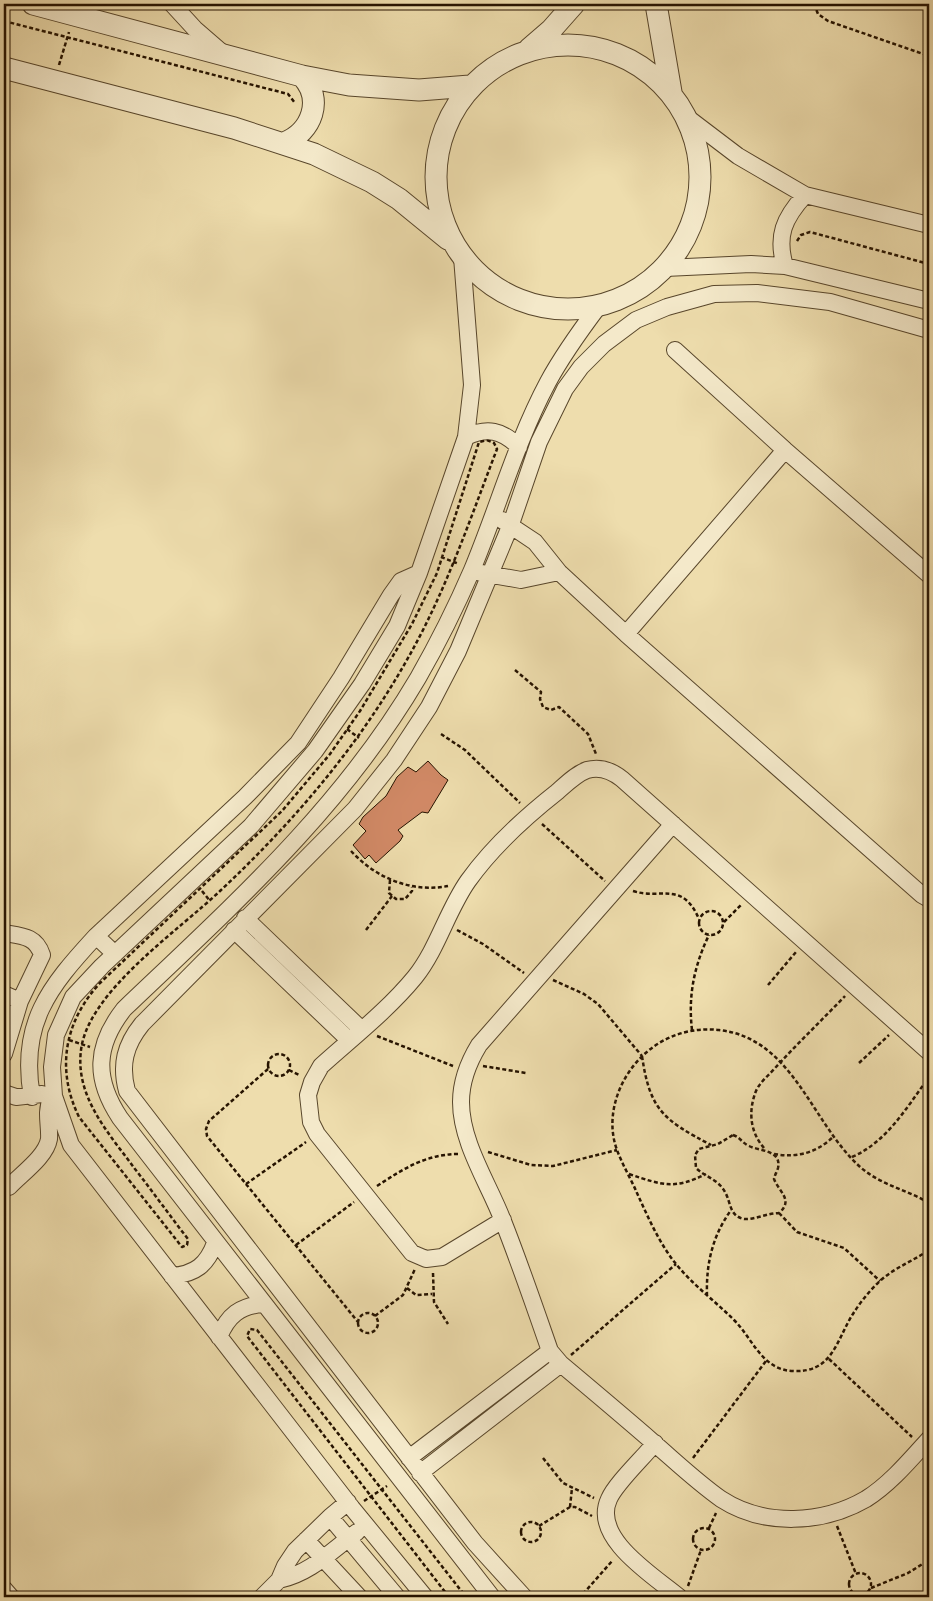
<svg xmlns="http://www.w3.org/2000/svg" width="933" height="1601" viewBox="0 0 933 1601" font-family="Cardo,serif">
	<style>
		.building { fill: #d18966; stroke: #261300 }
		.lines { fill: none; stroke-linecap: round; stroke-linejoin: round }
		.minor-casing { stroke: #58462b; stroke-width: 18 }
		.tertiary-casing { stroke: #58462b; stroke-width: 23 }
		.path { stroke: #261300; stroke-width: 2.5; stroke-dasharray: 4 2.5; stroke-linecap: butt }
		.minor { stroke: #f4e9ca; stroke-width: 16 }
		.tertiary { stroke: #f4e9ca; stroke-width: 21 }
	</style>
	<rect width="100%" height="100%" fill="#eeddad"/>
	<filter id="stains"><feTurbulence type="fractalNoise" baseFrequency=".004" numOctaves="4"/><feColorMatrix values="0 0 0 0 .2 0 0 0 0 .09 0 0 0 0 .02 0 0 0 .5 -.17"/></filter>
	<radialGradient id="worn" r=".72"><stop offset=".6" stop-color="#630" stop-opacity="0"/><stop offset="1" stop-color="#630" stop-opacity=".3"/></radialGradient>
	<path class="building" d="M428 761 441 775 448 780 428 813 422 812 398 830 403 836 400 841 376 863 369 855 365 859 353 845 366 831 359 824 363 817 386 796 397 777 408 767 416 772Z"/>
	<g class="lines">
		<g class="minor-casing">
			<path id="minor" d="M172 4 195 29 225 55
				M688 118 738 156 805 195 929 225
				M785 266C776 236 784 218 805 195
				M665 268 751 264 785 266 929 301
				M675 350 785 450 929 575
				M466 437C487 427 502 430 519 447
				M502 520 535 542 559 572 626 634 922 895 929 899
				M481 573 521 580 559 572
				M626 634 785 450
				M673 824 479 1045C468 1063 461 1081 461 1102 461 1143 489 1184 503 1221 520 1264 535 1308 550 1351L561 1364C592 1390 623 1416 654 1443 676 1462 697 1482 721 1499 764 1527 823 1524 866 1499 890 1484 910 1460 929 1439
				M245 918 362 1030
				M234 930 349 1040
				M4 933C22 936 36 936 42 955L20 1001 4 1054
				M115 954 96 936 245 797 298 743 341 678 391 595 401 581 419 573
				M4 994 20 1001
				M4 1093 16 1097 42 1094
				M32 1097C19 1024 49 987 96 936
				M9 1187C21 1174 46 1157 49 1139 50 1126 45 1112 51 1099
				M503 1220 442 1257 426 1259 412 1253 317 1134 311 1122 308 1095 312 1082 321 1066C352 1038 388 1010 415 977 438 948 447 911 468 881 493 846 524 818 557 792 566 784 576 774 587 770 601 766 612 771 622 779L929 1052
				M172 1276C195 1274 207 1265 215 1243
				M219 1337C228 1315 240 1306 263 1304
				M655 1443C643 1458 616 1483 609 1499 591 1538 654 1576 679 1597
				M409 1458 550 1351
				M420 1473 561 1364
				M348 1502 330 1517 397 1597
				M306 1540 359 1597
				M279 1580C311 1573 331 1551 357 1532
				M4 1589 11 1597
				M262 1597 279 1580 285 1566 295 1551 330 1517
				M425 1597 352 1508 71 1145 54 1096 52 1067 56 1035 73 997 102 966 251 826 315 751 362 684 397 626 419 573 466 437 472 385 462 257
				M492 1597 120 1118C94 1079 95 1046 124 1009 233 905 341 809 418 678 438 643 456 607 472 570 498 508 516 442 548 382 562 356 580 331 598 307
				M524 1597 475 1543 127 1091C120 1065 125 1045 142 1024L355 809 394 760 429 707 458 651 511 524 539 442 565 389 581 367 604 344 636 320 667 307 714 294 757 293 830 302 929 330"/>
		</g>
		<g class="tertiary-casing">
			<path id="tertiary" d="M33 4 302 76 349 85 419 90 470 86
				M656 4 671 92
				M436 177a132 132 0 1 1 264 0a132 132 0 1 1-264 0Z
				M529 49 551 30 574 4
				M4 68 234 128 314 154 372 182 399 199 448 239
				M284 143C312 132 324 99 302 76"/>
		</g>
		<path class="path" d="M814 4 818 14 828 21 929 56
			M4 21 288 94 295 103
			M59 65 69 32
			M797 241 801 235 810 232 929 264
			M487 440 494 443 497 449C474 509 453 570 424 628 373 729 302 814 220 891 179 930 94 988 82 1044 72 1094 108 1132 135 1169 153 1192 170 1216 188 1239L187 1245 182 1247 79 1117C56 1070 64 1022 100 983L282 811 330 754 360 711 412 624 437 573 479 442Z
			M441 557 459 564
			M515 670 541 692 540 699 543 707 551 710 559 707 588 734 596 754
			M347 729 359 738
			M441 734 465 750 520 803
			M542 824 605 881
			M351 851C376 878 411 893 448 886
			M390 880 389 893 396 899H405L412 891V887
			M202 891 210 901
			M633 891C661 900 682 880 699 919
			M699 923a12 12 0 1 1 24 0a12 12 0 1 1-24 0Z
			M724 922 742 904
			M366 930 392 896
			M457 930 483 944 524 973
			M553 980 584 994 598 1004 642 1056
			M768 985 796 952
			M692 1030C688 996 694 966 709 935
			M377 1036 453 1066
			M69 1040 90 1047
			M268 1065a11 11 0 1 1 22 0a11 11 0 1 1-22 0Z
			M642 1056C650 1111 664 1120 711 1145
			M859 1063 889 1035
			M483 1066 526 1073
			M268 1069 209 1121 206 1129 207 1136 358 1322
			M289 1070 299 1075
			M733 1135C740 1137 742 1143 749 1146 759 1151 782 1150 778 1168 777 1172 775 1174 774 1179 779 1192 794 1200 779 1213 767 1213 755 1220 744 1219 729 1216 731 1202 725 1192 718 1179 705 1177 696 1168L695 1155 699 1149 718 1144Z
			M764 1148C750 1132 748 1111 756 1091 760 1082 769 1075 776 1067 798 1043 822 1020 845 996
			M488 1152 531 1165 553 1166 617 1150
			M774 1154C797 1158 817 1153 834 1136
			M852 1157C887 1142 907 1107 929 1077
			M629 1174C662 1185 674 1190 706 1174
			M246 1184 306 1142
			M377 1186C403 1169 426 1154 459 1154
			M929 1203C906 1189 879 1185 858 1165 811 1121 792 1038 719 1030 693 1027 667 1035 648 1051 620 1074 604 1115 617 1150 622 1164 631 1179 637 1193 648 1217 659 1243 676 1264 693 1285 715 1301 734 1320 753 1339 762 1370 793 1371 831 1373 836 1343 851 1317 859 1304 869 1291 881 1280 896 1267 913 1261 929 1250
			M779 1213 797 1232 844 1248 880 1281
			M296 1245 354 1202
			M433 1273 434 1302 448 1324
			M407 1288 416 1295 432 1294
			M707 1296C706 1264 712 1237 731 1210
			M358 1323a10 10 0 1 1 20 0a10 10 0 1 1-20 0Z
			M375 1316 403 1295 415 1269
			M571 1355 676 1264
			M829 1359 912 1437
			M543 1458 563 1483 594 1498
			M693 1458 766 1361
			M364 1501 387 1486
			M570 1507 572 1488
			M521 1532a10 10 0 1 1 20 0a10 10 0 1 1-20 0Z
			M539 1526 570 1507H575L592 1516
			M837 1526 856 1574
			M709 1528 716 1513
			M693 1539a11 11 0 1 1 22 0a11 11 0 1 1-22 0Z
			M849 1584a11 11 0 1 1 22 0a11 11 0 1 1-22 0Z
			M688 1586 701 1550
			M871 1588 908 1573 929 1560
			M583 1594 613 1560
			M449 1597 247 1336 250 1329 257 1330 466 1597"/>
		<use href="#minor" class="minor"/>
		<use href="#tertiary" class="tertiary"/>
	</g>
	<rect width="933" height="1601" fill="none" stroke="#eeddad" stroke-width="20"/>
	<rect x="5" y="5" width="923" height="1591" fill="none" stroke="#261300" stroke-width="2.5"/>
	<rect x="10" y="10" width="913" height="1581" fill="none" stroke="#261300"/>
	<rect width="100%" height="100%" filter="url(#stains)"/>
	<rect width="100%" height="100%" fill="url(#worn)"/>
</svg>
